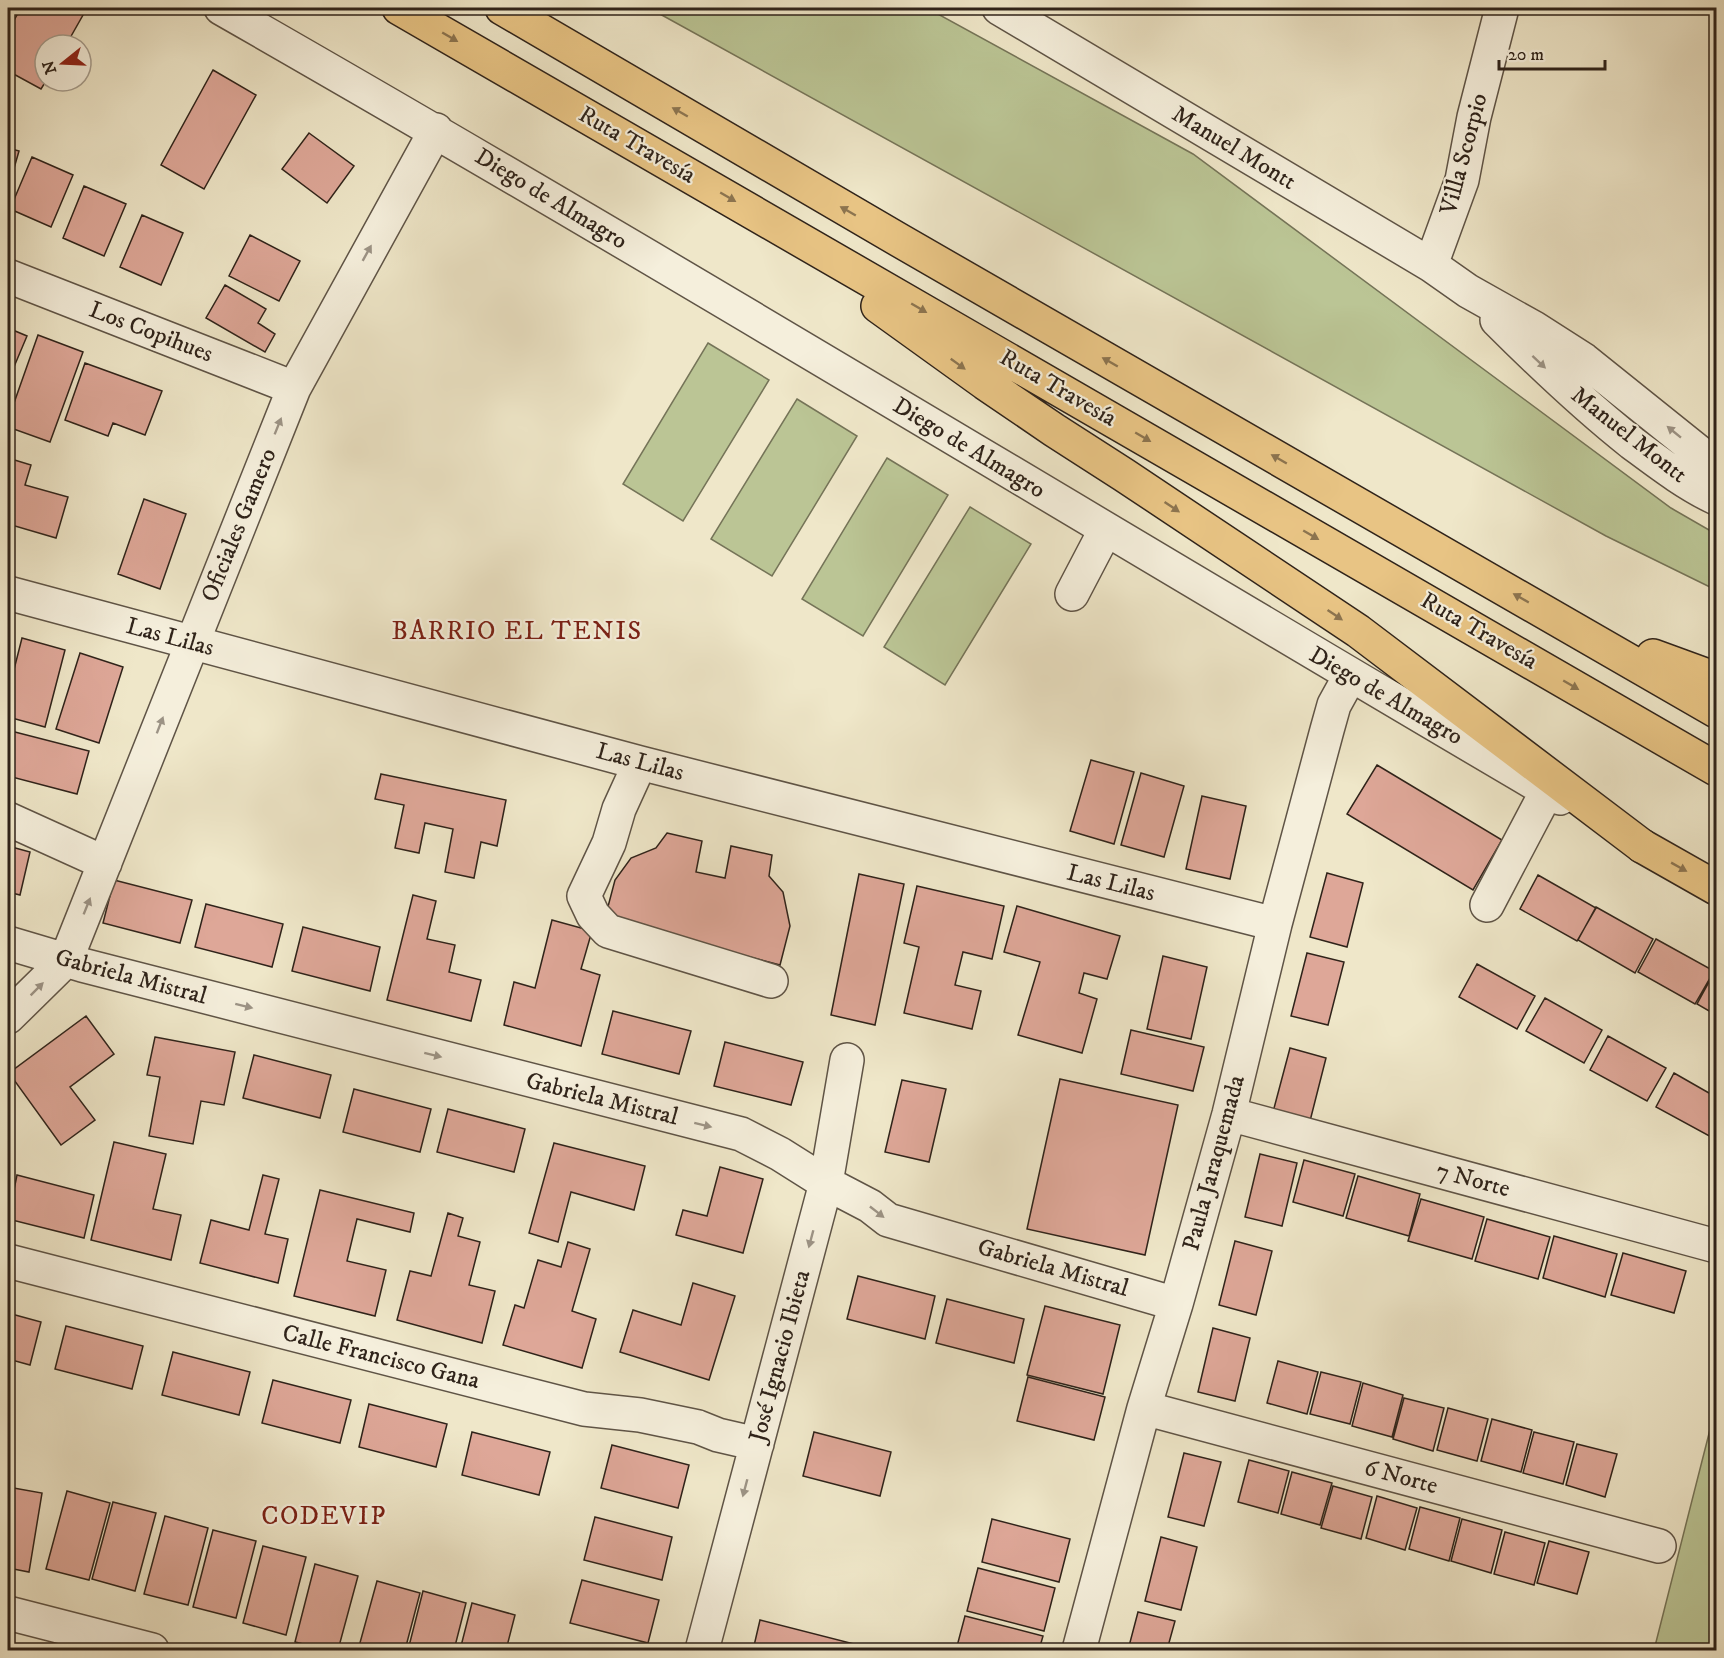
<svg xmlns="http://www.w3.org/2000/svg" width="1724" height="1658" viewBox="0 0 1724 1658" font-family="'IM FELL DW Pica',serif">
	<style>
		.green { fill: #bbc595; stroke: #757458; stroke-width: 1.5 }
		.building { fill: #dea798; stroke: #2f231a; stroke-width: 1.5 }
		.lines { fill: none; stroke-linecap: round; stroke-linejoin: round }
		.minor-casing { stroke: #5f5446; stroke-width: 36 }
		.major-casing { stroke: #2f231a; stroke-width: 36 }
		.highway-casing { stroke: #2f231a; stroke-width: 36 }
		.minor { stroke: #f5efdc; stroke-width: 33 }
		.major { stroke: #e8c484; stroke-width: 33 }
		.highway { stroke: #e8c484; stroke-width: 33 }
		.oneway { fill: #8c744f }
		.oneway2 { fill: #9c9385 }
		.labels { text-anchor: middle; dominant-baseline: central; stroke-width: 4.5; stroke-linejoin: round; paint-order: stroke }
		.street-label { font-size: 24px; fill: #2f231a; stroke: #f5efdc }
		.neighbourhood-label { font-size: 26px; letter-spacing: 1.5px; fill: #7a1f14; stroke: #f5efdc }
	</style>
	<rect width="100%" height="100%" fill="#efe7c9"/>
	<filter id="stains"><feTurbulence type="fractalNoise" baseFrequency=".00333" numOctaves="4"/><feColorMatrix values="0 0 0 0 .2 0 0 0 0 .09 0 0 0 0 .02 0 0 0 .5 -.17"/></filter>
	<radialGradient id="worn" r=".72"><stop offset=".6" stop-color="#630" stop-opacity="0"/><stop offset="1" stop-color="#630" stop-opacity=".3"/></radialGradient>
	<path class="green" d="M649 8H927L1193 154 1671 508 1716 534V590L1606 536Z
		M708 343 769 380 683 521 623 484Z
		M797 399 857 436 772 576 711 539Z
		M887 458 948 495 863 636 802 599Z
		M970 507 1031 544 945 685 884 647Z
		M1716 1406V1650H1654Z"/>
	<path class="building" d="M21 8H87L66 45H45L46 81 41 89 8 71V31Z
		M213 70 256 95 204 189 161 165Z
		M309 133 354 166 327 203 282 169Z
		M8 148 19 151 8 189Z
		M32 157 73 175 51 227 10 209Z
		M84 186 126 204 104 256 63 238Z
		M142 215 183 233 161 285 120 267Z
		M250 235 300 261 279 301 229 276Z
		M225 285 266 309 258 323 275 334 265 352 206 318Z
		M8 328 27 336 8 381Z
		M38 335 83 352 50 442 8 427V420Z
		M85 363 162 391 145 435 113 423 108 436 65 420Z
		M8 458 31 465 25 485 68 497 56 538 8 524Z
		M144 499 186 514 160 589 118 574Z
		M22 638 65 650 45 727 8 717V693Z
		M80 653 123 667 99 743 56 729Z
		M11 731 89 751 77 794 8 776V745Z
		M1091 760 1134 772 1114 844 1070 831Z
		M1377 765 1502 840 1473 890 1347 814Z
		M1141 773 1184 786 1164 857 1121 845Z
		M381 774 506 800 497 846 481 842 474 878 445 872 453 829 425 823 419 853 395 848 404 805 375 799Z
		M1202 796 1246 806 1230 879 1186 869Z
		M667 833 702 841 696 872 725 878 731 846 772 855 769 876 783 892 790 926 780 965 605 918 615 880 631 858 656 848Z
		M8 846 30 852 20 895 8 892Z
		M1327 873 1363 883 1347 947 1310 937Z
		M859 874 904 884 875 1025 831 1015Z
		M1538 875 1596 908 1577 941 1520 909Z
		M114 880 192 900 180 943 103 923Z
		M917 886 1004 906 992 959 963 952 955 985 981 991 972 1029 904 1013 919 947 904 943Z
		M413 895 436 901 427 939 455 945 449 972 481 980 471 1021 387 1000Z
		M206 904 283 924 272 967 195 947Z
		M1017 906 1120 936 1107 979 1084 973 1079 993 1097 999 1082 1053 1018 1035 1040 962 1004 952Z
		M1596 907 1653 939 1635 973 1578 940Z
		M552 920 592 931 581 969 600 975 581 1046 504 1025 514 982 535 988Z
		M303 927 380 947 370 991 292 971Z
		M1656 939 1714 971 1695 1004 1638 972Z
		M1307 953 1344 962 1328 1025 1291 1016Z
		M1163 956 1207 967 1191 1039 1147 1029Z
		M1477 964 1535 996 1517 1029 1459 997Z
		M1715 971 1716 972V1015L1697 1004Z
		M1545 998 1602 1030 1584 1063 1526 1031Z
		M613 1011 691 1031 679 1074 602 1054Z
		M86 1016 114 1054 70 1087 95 1120 61 1145 9 1073Z
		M1131 1030 1204 1047 1193 1091 1121 1074Z
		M1608 1036 1666 1068 1647 1101 1590 1070Z
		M155 1037 235 1052 224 1105 201 1101 193 1144 149 1136 160 1077 147 1075Z
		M725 1042 803 1062 791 1105 714 1086Z
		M1290 1048 1326 1058 1310 1121 1273 1112Z
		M254 1055 331 1075 320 1118 243 1098Z
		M1674 1073 1716 1097V1132L1713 1138 1656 1107Z
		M1060 1079 1178 1105 1145 1255 1027 1229Z
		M902 1080 946 1089 929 1162 885 1152Z
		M354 1089 431 1109 420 1152 343 1132Z
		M448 1109 525 1129 514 1172 437 1152Z
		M114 1142 166 1154 153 1209 181 1215 171 1260 91 1240Z
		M554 1143 645 1166 634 1210 571 1192 558 1242 529 1233Z
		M1260 1154 1297 1163 1282 1226 1245 1217Z
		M1304 1160 1355 1174 1343 1216 1293 1202Z
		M720 1167 763 1179 743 1253 676 1235 683 1210 707 1216Z
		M17 1175 94 1195 84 1238 8 1219Z
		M263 1175 279 1179 265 1234 288 1239 278 1283 200 1263 211 1220 249 1230Z
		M1358 1176 1420 1194 1409 1236 1346 1218Z
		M320 1190 414 1213 410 1232 357 1219 347 1261 386 1270 375 1316 294 1296Z
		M1421 1199 1484 1217 1472 1259 1408 1241Z
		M448 1213 463 1218 458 1236 480 1242 469 1285 495 1291 482 1343 397 1320 410 1271 431 1276Z
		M1487 1219 1550 1237 1538 1279 1475 1261Z
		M1554 1236 1617 1254 1605 1297 1543 1278Z
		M1235 1241 1272 1251 1256 1315 1219 1305Z
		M568 1242 590 1249 572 1311 596 1319 582 1368 503 1345 515 1305 524 1308 538 1260 561 1267Z
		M1623 1253 1686 1271 1674 1313 1611 1295Z
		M858 1276 935 1296 925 1339 847 1319Z
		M693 1283 735 1296 709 1380 620 1352 633 1310 681 1325Z
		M947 1299 1024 1319 1014 1363 936 1343Z
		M1045 1306 1120 1325 1103 1394 1027 1375Z
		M8 1313 41 1322 30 1365 8 1359Z
		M66 1326 143 1346 132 1389 55 1369Z
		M1213 1328 1250 1338 1235 1401 1198 1392Z
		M173 1352 250 1372 239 1415 162 1395Z
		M1278 1361 1318 1372 1307 1414 1267 1403Z
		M1321 1372 1361 1382 1350 1424 1310 1414Z
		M1028 1377 1105 1397 1094 1440 1017 1421Z
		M273 1380 351 1400 340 1443 262 1423Z
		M1363 1383 1403 1395 1392 1437 1352 1426Z
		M1404 1398 1444 1408 1433 1451 1393 1439Z
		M369 1404 447 1424 436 1467 359 1447Z
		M1448 1408 1488 1419 1477 1461 1437 1450Z
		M1492 1419 1532 1430 1521 1472 1481 1461Z
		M472 1432 550 1452 539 1495 462 1475Z
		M814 1432 891 1452 880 1496 803 1476Z
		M1534 1432 1574 1442 1563 1484 1523 1473Z
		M1577 1444 1617 1454 1605 1497 1566 1485Z
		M612 1445 689 1465 678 1508 601 1488Z
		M1184 1453 1221 1462 1204 1526 1168 1517Z
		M1249 1460 1289 1471 1278 1513 1238 1502Z
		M1292 1472 1332 1483 1320 1525 1281 1514Z
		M1333 1486 1372 1497 1361 1539 1321 1528Z
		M8 1487 42 1493 29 1572 8 1568Z
		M67 1491 110 1503 89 1580 46 1569Z
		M1377 1496 1417 1508 1405 1550 1366 1538Z
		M113 1502 156 1513 135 1591 92 1579Z
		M1420 1507 1460 1518 1449 1561 1409 1549Z
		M165 1516 208 1528 188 1605 144 1594Z
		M595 1517 672 1537 662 1580 584 1560Z
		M992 1519 1070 1539 1059 1582 982 1562Z
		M1462 1519 1502 1530 1491 1573 1451 1561Z
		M213 1530 256 1541 236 1618 193 1607Z
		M1505 1532 1545 1543 1534 1585 1494 1574Z
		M1161 1537 1197 1547 1181 1610 1145 1601Z
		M1549 1541 1589 1552 1577 1594 1537 1583Z
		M263 1546 306 1557 286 1635 243 1623Z
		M315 1564 358 1576 338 1650H328L295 1642Z
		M978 1568 1055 1588 1044 1631 967 1611Z
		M582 1580 659 1600 648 1643 570 1623Z
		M377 1581 420 1593 405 1650H358Z
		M423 1591 466 1603 454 1650H408Z
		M472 1603 515 1615 506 1650H460Z
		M1138 1612 1175 1621 1167 1650H1128Z
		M965 1616 1043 1636 1039 1650H956Z
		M760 1620 858 1645 857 1650H753Z"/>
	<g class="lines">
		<g class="minor-casing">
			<path id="minor" d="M221 8C671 265 1113 536 1560 798
				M999 8 1431 265 1468 291 1534 328 1584 360 1716 466
				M1431 265 1462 180 1474 117 1502 8
				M8 276 294 388
				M1497 320C1540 363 1584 405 1632 443 1659 463 1686 484 1716 498
				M8 593 640 763 1275 924
				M1072 594 1106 529
				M640 763 619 809 609 843 584 896 593 915 608 931 771 981
				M8 819 105 863
				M1487 905 1547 791
				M8 943 82 965 741 1134 780 1154 826 1183 870 1206 888 1220 1176 1304
				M8 1017 66 960 294 388 436 130
				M1229 1114 1716 1246
				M8 1261 584 1409 640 1415 698 1427 718 1435 757 1444
				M1144 1408 1659 1546
				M8 1613 152 1650
				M702 1650 826 1183 847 1060
				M1079 1650 1144 1408 1176 1304 1229 1114 1275 924 1327 730 1334 705 1350 676"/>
		</g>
		<g class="major-casing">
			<path id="major" d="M1642 846 1716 888"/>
		</g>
		<g class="highway-casing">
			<path id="highway" d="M399 8 1716 769
				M502 8 899 240 1716 711
				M878 306 985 383 1054 430 1124 475 1358 631 1642 846
				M1653 656 1716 679"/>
		</g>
		<use href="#minor" class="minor"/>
		<use href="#major" class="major"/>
		<use href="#highway" class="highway"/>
	</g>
	<defs><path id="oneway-solid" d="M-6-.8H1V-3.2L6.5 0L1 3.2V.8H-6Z" transform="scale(1.5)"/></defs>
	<g class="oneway">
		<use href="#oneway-solid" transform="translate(450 37) rotate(30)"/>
		<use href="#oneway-solid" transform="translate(680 112) rotate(-150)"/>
		<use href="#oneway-solid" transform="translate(728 197) rotate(30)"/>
		<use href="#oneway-solid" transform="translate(848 211) rotate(-150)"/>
		<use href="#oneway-solid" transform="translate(919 308) rotate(30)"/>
		<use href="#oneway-solid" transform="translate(1110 362) rotate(-150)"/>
		<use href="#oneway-solid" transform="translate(958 364) rotate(36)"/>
		<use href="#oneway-solid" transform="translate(1143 437) rotate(30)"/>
		<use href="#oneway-solid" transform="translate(1279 459) rotate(-150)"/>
		<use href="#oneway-solid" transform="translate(1172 507) rotate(34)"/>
		<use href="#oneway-solid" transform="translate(1311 535) rotate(30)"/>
		<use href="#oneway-solid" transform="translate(1521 598) rotate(-150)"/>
		<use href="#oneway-solid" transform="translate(1335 615) rotate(34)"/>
		<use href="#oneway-solid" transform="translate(1571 685) rotate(30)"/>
		<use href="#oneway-solid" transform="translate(1679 867) rotate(29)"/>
	</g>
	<g class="oneway2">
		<use href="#oneway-solid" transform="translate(367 253) rotate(-61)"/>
		<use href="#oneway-solid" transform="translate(1539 362) rotate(43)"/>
		<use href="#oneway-solid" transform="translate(278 426) rotate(-68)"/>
		<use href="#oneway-solid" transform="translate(1674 432) rotate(-141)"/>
		<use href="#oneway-solid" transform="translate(160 725) rotate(-69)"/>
		<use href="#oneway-solid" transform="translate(87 906) rotate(-68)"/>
		<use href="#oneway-solid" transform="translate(37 989) rotate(-45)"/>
		<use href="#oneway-solid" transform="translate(244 1006) rotate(14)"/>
		<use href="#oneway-solid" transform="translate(433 1055) rotate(14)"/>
		<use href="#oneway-solid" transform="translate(703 1125) rotate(14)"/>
		<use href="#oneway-solid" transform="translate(877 1212) rotate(38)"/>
		<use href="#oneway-solid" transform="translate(811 1239) rotate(105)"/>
		<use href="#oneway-solid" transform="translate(745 1488) rotate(105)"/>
	</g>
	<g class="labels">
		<g class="street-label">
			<text transform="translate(637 145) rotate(30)">Ruta Travesía</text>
			<text transform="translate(1234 148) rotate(31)">Manuel Montt</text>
			<text transform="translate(1464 154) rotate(-75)">Villa Scorpio</text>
			<text transform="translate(551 199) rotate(31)">Diego de Almagro</text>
			<text transform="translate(151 332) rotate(21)">Los Copihues</text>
			<text transform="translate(1058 388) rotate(30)">Ruta Travesía</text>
			<text transform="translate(1629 435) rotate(38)">Manuel Montt</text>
			<text transform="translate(969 448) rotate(31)">Diego de Almagro</text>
			<text transform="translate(239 525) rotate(-68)">Oficiales Gamero</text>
			<text transform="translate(1479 631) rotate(30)">Ruta Travesía</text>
			<text transform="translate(170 637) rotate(15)">Las Lilas</text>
			<text transform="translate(1386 696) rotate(30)">Diego de Almagro</text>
			<text transform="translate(640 762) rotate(15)">Las Lilas</text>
			<text transform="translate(1111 883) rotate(14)">Las Lilas</text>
			<text transform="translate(131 977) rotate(15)">Gabriela Mistral</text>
			<text transform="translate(602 1099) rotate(14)">Gabriela Mistral</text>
			<text transform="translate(1214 1163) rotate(-75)">Paula Jaraquemada</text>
			<text transform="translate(1473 1180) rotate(15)">7 Norte</text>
			<text transform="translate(1053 1268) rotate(16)">Gabriela Mistral</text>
			<text transform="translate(780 1356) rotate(-75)">José Ignacio Ibieta</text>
			<text transform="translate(381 1357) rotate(14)">Calle Francisco Gana</text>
			<text transform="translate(1401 1477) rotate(15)">6 Norte</text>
		</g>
		<g class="neighbourhood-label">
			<text x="517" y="631">BARRIO EL TENIS</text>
			<text x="324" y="1516">CODEVIP</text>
		</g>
	</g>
	<rect width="1724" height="1658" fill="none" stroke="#efe7c9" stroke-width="30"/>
	<rect x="9" y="9" width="1706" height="1640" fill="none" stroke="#2f231a" stroke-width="3"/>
	<rect x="15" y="15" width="1694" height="1628" fill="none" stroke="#2f231a" stroke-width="1.5"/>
	<g transform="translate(63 63) rotate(252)"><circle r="28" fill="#f5efdc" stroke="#a69d8e" stroke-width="1.5"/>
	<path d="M0-4.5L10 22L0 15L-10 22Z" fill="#8f2418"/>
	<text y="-9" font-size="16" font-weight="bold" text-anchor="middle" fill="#2f231a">N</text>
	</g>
	<path d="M1499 60v9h106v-9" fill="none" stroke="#2f231a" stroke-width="3"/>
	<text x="1508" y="60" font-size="18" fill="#2f231a" stroke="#f5efdc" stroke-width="4.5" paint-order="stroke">20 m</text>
	<rect width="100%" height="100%" filter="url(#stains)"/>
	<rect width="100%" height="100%" fill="url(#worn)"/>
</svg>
